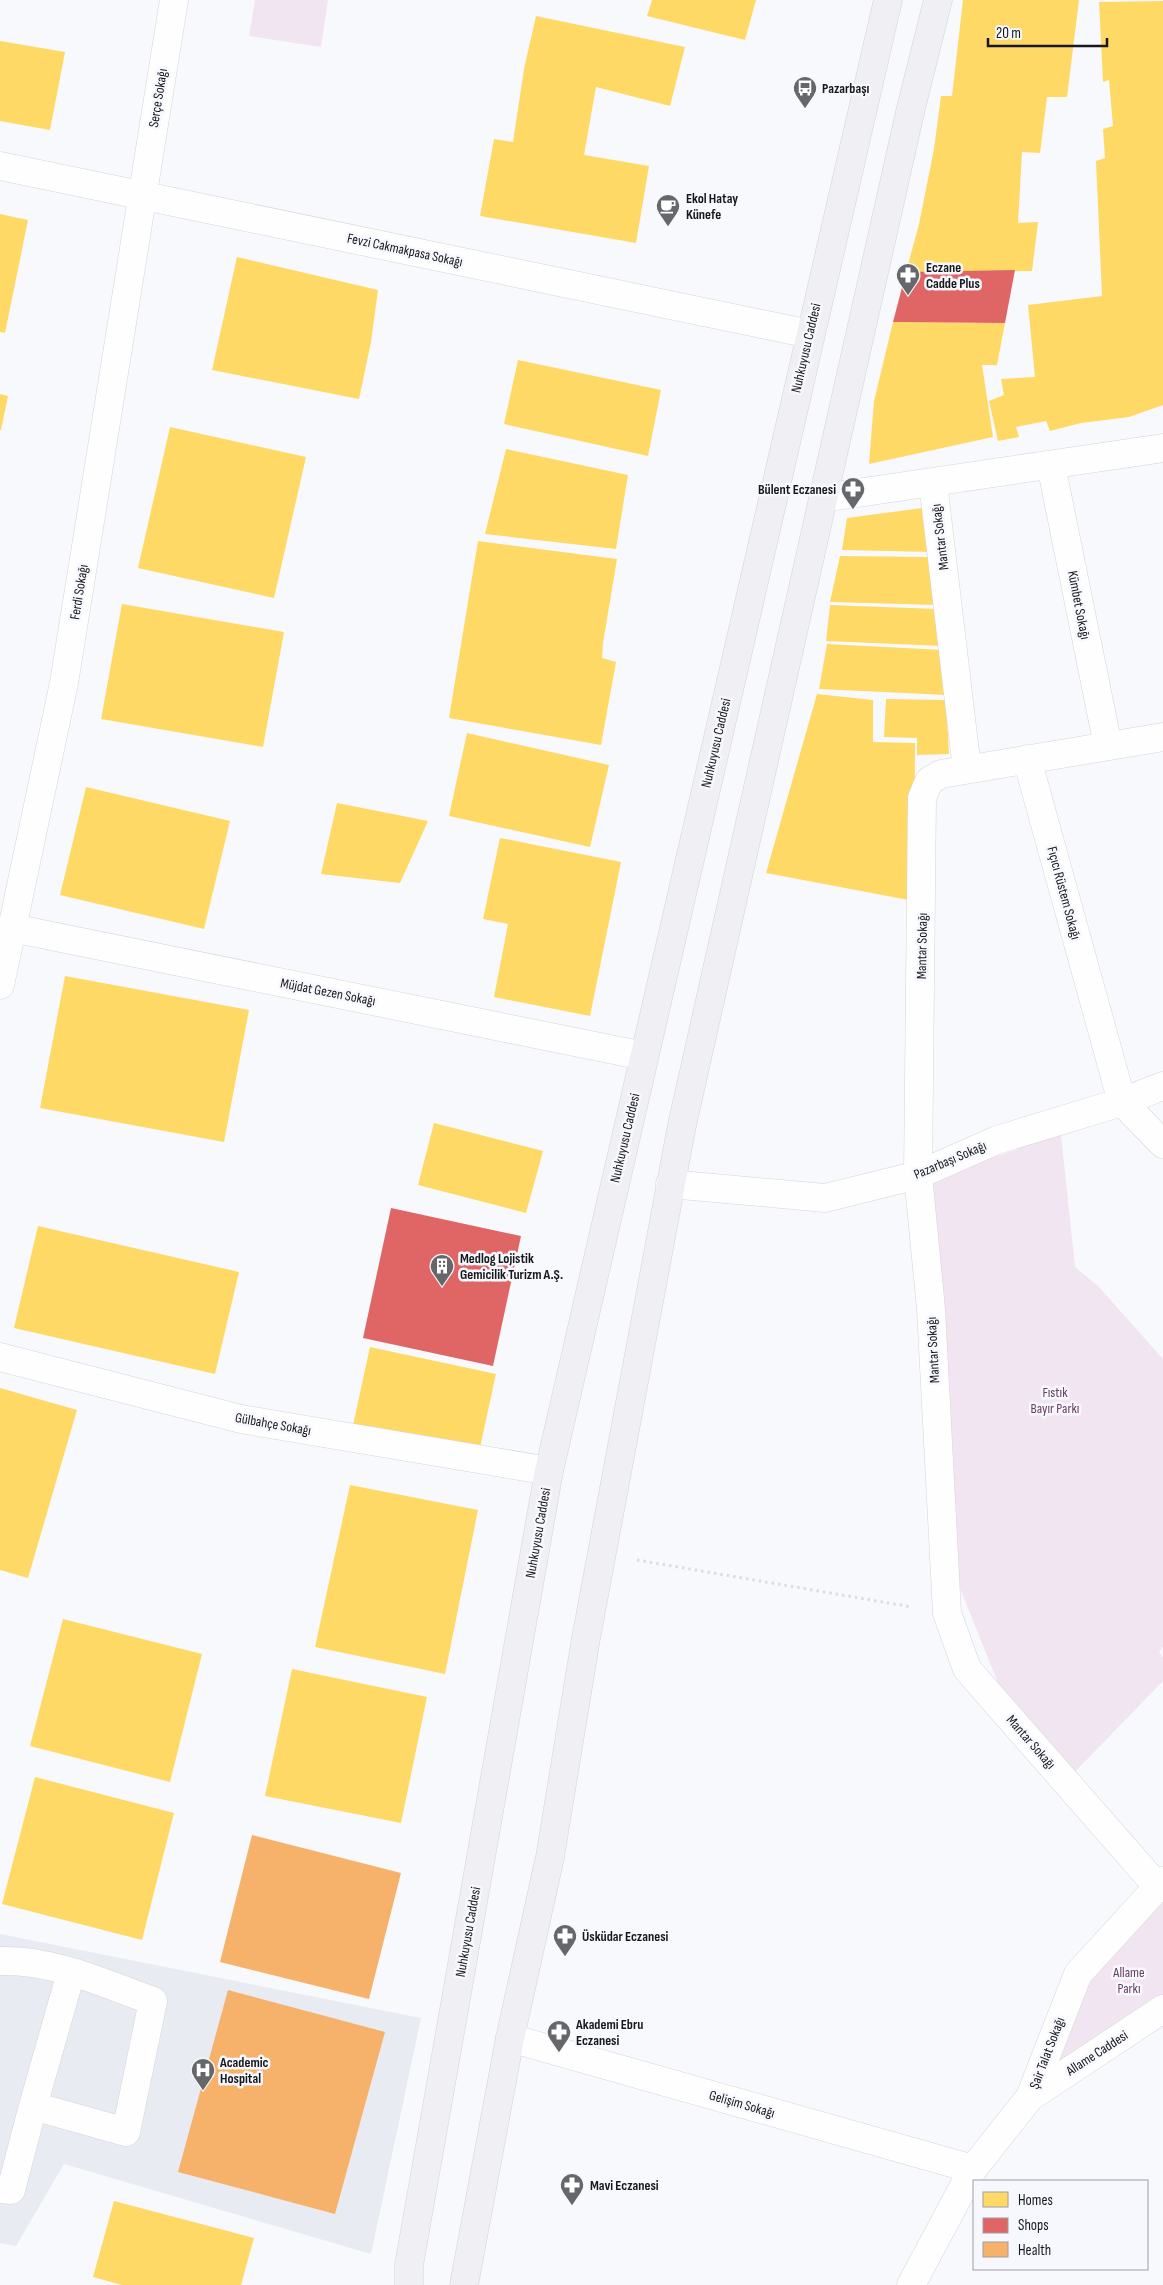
<svg xmlns="http://www.w3.org/2000/svg" width="1163" height="2285" viewBox="0 0 1163 2285" font-family="'Sofia Sans Condensed',sans-serif">
	<style>
		.built { fill: #e9ebf3 }
		.green { fill: #f2e5f2 }
		.homes { fill: #ffd966 }
		.shops { fill: #e06666 }
		.health { fill: #f6b26b }
		.lines { fill: none; stroke-linecap: round; stroke-linejoin: round }
		.minor-casing { stroke: #d5d5d9; stroke-width: 29 }
		.major-casing { stroke: #d3d3d5; stroke-width: 29 }
		.path { stroke: #ddd; stroke-width: 3; stroke-dasharray: 2.5 4; stroke-linecap: butt }
		.minor { stroke: #fefeff; stroke-width: 28 }
		.major { stroke: #f0eff4; stroke-width: 28 }
		.labels { text-anchor: middle; dominant-baseline: central; stroke-width: 5; stroke-linejoin: round; paint-order: stroke }
		.poi-label { font-size: 14px; font-weight: bold; fill: #17181c; stroke: #f7f8fd; text-anchor: start }
		.street-label { font-size: 14px; fill: #17181c; stroke: #f7f8fd }
		.park-label { font-size: 14px; fill: #673d62; stroke: #f7f8fd }
	</style>
	<rect width="100%" height="100%" fill="#f8f9fc"/>
	<path class="built" d="M0 1934 421 2018 371 2254 64 2164 16 2246 0 2243Z"/>
	<path class="green" d="M255 0H328L321 47 249 36Z
		M1061 1134 1075 1267 1098 1286 1163 1359V1647L1159 1652 1163 1657V1681L1071 1776 998 1683 960 1588 952 1495 917 1184Z
		M1163 1893V1997L1053 2071 1087 1978Z"/>
	<path class="homes" d="M652 0H756L745 40 647 16Z
		M963 0H1079L1067 97H1047L1040 153 1022 152 1018 223 1038 222 1032 271 906 272 919 224 934 149 941 96H952Z
		M1163 1V405L1129 417 1081 423 1050 431 1046 421 1016 427 1019 437 998 441 989 401 1004 395 1001 379 1035 377 1028 305 1102 296 1096 161 1105 158 1103 129 1113 126 1109 80 1103 82 1099 2Z
		M536 16 685 47 670 106 596 87 584 155 649 166 636 243 480 216 494 139 513 142 524 69Z
		M0 41 65 52 50 130 0 121Z
		M0 214 28 220 5 333 0 332Z
		M237 257 378 290 371 342 359 399 212 370Z
		M893 322 1005 323 997 365H982L993 437 869 464 874 401Z
		M518 360 661 390 648 456 504 424Z
		M0 394 8 396 1 430H0Z
		M170 427 306 457 274 598 138 568Z
		M506 449 628 475 616 549 485 534Z
		M930 507 933 552 842 550 847 518Z
		M478 541 617 559 603 643 602 658 616 662 601 745 449 718Z
		M840 556 930 557 938 605 830 602Z
		M122 604 284 632 263 747 101 719Z
		M830 605 937 609 942 646 826 641Z
		M827 644 943 650 947 695 819 689Z
		M817 694 873 700V742L915 743 914 901 766 873Z
		M886 699 946 700 949 754 917 755V738L884 737Z
		M467 733 609 765 590 847 449 816Z
		M86 787 230 821 204 929 60 895Z
		M337 803 428 821 400 883 321 874Z
		M500 838 621 862 590 1016 494 997 508 924 483 919Z
		M65 976 249 1010 224 1142 40 1108Z
		M434 1123 543 1151 526 1213 418 1185Z
		M38 1226 239 1272 215 1374 14 1328Z
		M370 1347 496 1374 479 1452 353 1425Z
		M0 1388 77 1410 28 1578 0 1570Z
		M350 1485 478 1510 445 1674 315 1647Z
		M63 1619 202 1654 170 1782 30 1746Z
		M292 1669 427 1697 401 1823 265 1796Z
		M35 1777 174 1813 142 1940 2 1904Z
		M114 2201 254 2238 241 2285H122L93 2277Z"/>
	<path class="shops" d="M1015 270 1005 323 893 322 906 272Z
		M391 1208 521 1236 493 1366 363 1338Z"/>
	<path class="health" d="M252 1835 401 1873 369 1999 220 1962Z
		M228 1990 385 2032 335 2214 178 2172Z"/>
	<g class="lines">
		<g class="minor-casing">
			<path id="minor" d="M0 166 810 334
				M1051 465 1108 746
				M933 483 967 769
				M823 498 1163 448
				M1027 759 1122 1102 1163 1144
				M12 928 644 1056
				M0 985 64 683 174 0
				M670 1184 825 1198 918 1175 997 1140 1122 1102 1163 1086
				M0 1357 241 1419 549 1471
				M1158 1887 967 1669 947 1613 931 1309 918 1175 922 798 929 781 941 774 1163 737
				M0 1961C52 1959 105 1984 153 2001L126 2132 33 2106 71 1973
				M510 2038 973 2169
				M1030 2097 1163 2009
				M0 2189 11 2190 33 2106
				M911 2285 973 2169 1030 2097 1078 1974 1163 1881"/>
		</g>
		<g class="major-casing">
			<path id="major" d="M409 2285V2265L549 1471 888 0
				M464 2285 510 2038 550 1857 586 1638 682 1125 911 108 938 0"/>
		</g>
		<path class="path" d="M637 1560 912 1607"/>
		<use href="#minor" class="minor"/>
		<use href="#major" class="major"/>
	</g>
	<defs>
		<g id="bus-pin" transform="scale(1.25)"><path d="M0 17L-7.5 6A9.5 9.5 0 1 1 7.5 6Z" fill="#66676a" stroke="#f7f8fd"/><path d="M-5-6H5V4H4V6H2V4H-2V6H-4V4H-5ZM-3.5-4V0h7V-4ZM-3.5 1.2v1.5H-2V1.2ZM2 1.2v1.5H3.5V1.2Z" fill="#fff"/></g>
		<g id="cafe-pin" transform="scale(1.25)"><path d="M0 17L-7.5 6A9.5 9.5 0 1 1 7.5 6Z" fill="#66676a" stroke="#f7f8fd"/><path d="M-5.5-4.5H6V0H3Q3 3.5 0 3.5H-2.5Q-5.5 3.5-5.5 0ZM3-3.2v2h1.7v-2ZM-6 4.5H4V6H-6Z" fill="#fff"/></g>
		<g id="pharmacy-pin" transform="scale(1.25)"><path d="M0 17L-7.5 6A9.5 9.5 0 1 1 7.5 6Z" fill="#66676a" stroke="#f7f8fd"/><path d="M-2-6h4v4h4v4h-4v4h-4v-4h-4v-4h4Z" fill="#fff"/></g>
		<g id="building-pin" transform="scale(1.25)"><path d="M0 17L-7.5 6A9.5 9.5 0 1 1 7.5 6Z" fill="#66676a" stroke="#f7f8fd"/><path d="M-4-6H4V6H1V3H-1V6H-4ZM-2.5-4.3h1.7v1.8h-1.7ZM.8-4.3h1.7v1.8H.8ZM-2.5-1h1.7V.8h-1.7ZM.8-1h1.7V.8H.8Z" fill="#fff"/></g>
		<g id="hospital-pin" transform="scale(1.25)"><path d="M0 17L-7.5 6A9.5 9.5 0 1 1 7.5 6Z" fill="#66676a" stroke="#f7f8fd"/><path d="M-5-5h3v3.5h4V-5h3V5h-3V1.5h-4V5h-3Z" fill="#fff"/></g>
	</defs>
	<g fill-rule="evenodd">
		<use href="#bus-pin" x="805" y="88"/>
		<use href="#cafe-pin" x="668" y="206"/>
		<use href="#pharmacy-pin" x="908" y="275"/>
		<use href="#pharmacy-pin" x="853" y="489"/>
		<use href="#building-pin" x="442" y="1266"/>
		<use href="#pharmacy-pin" x="565" y="1936"/>
		<use href="#pharmacy-pin" x="559" y="2032"/>
		<use href="#hospital-pin" x="203" y="2070"/>
		<use href="#pharmacy-pin" x="572" y="2185"/>
	</g>
	<g class="labels">
		<g class="poi-label">
			<text x="822" y="88">Pazarbaşı</text>
			<text x="686" y="198">Ekol Hatay<tspan x="686" dy="16">Künefe</tspan></text>
			<text x="926" y="267">Eczane<tspan x="926" dy="16">Cadde Plus</tspan></text>
			<text x="836" y="489" text-anchor="end">Bülent Eczanesi</text>
			<text x="460" y="1258">Medlog Lojistik<tspan x="460" dy="16">Gemicilik Turizm A.Ş.</tspan></text>
			<text x="582" y="1936">Üsküdar Eczanesi</text>
			<text x="576" y="2024">Akademi Ebru<tspan x="576" dy="16">Eczanesi</tspan></text>
			<text x="220" y="2062">Academic<tspan x="220" dy="16">Hospital</tspan></text>
			<text x="590" y="2185">Mavi Eczanesi</text>
		</g>
		<g class="street-label">
			<text transform="translate(158 98) rotate(-81)">Serçe Sokağı</text>
			<text transform="translate(405 250) rotate(12)">Fevzi Cakmakpasa Sokağı</text>
			<text transform="translate(806 348) rotate(-77)">Nuhkuyusu Caddesi</text>
			<text transform="translate(940 537) rotate(-97)">Mantar Sokağı</text>
			<text transform="translate(79 592) rotate(-81)">Ferdi Sokağı</text>
			<text transform="translate(1079 605) rotate(79)">Kümbet Sokağı</text>
			<text transform="translate(716 743) rotate(-77)">Nuhkuyusu Caddesi</text>
			<text transform="translate(1064 893) rotate(75)">Fıçıcı Rüstem Sokağı</text>
			<text transform="translate(922 946) rotate(-89)">Mantar Sokağı</text>
			<text transform="translate(328 992) rotate(11)">Müjdat Gezen Sokağı</text>
			<text transform="translate(625 1138) rotate(-77)">Nuhkuyusu Caddesi</text>
			<text transform="translate(950 1160) rotate(-23)">Pazarbaşı Sokağı</text>
			<text transform="translate(933 1350) rotate(-93)">Mantar Sokağı</text>
			<text transform="translate(273 1424) rotate(10)">Gülbahçe Sokağı</text>
			<text transform="translate(538 1533) rotate(-80)">Nuhkuyusu Caddesi</text>
			<text transform="translate(1031 1742) rotate(49)">Mantar Sokağı</text>
			<text transform="translate(468 1932) rotate(-80)">Nuhkuyusu Caddesi</text>
			<text transform="translate(1047 2053) rotate(-69)">Şair Talat Sokağı</text>
			<text transform="translate(1097 2053) rotate(-33)">Allame Caddesi</text>
			<text transform="translate(742 2104) rotate(16)">Gelişim Sokağı</text>
		</g>
		<g class="park-label">
			<text x="1055" y="1392">Fıstık<tspan x="1055" dy="16">Bayır Parkı</tspan></text>
			<text x="1129" y="1972">Allame<tspan x="1129" dy="16">Parkı</tspan></text>
		</g>
	</g>
	<rect x="973" y="2180" width="175" height="90" fill="#f7f8fd" stroke="#9d9ea3"/>
	<rect x="983" y="2192" width="25" height="15" fill="#ffd966" stroke="#9d9ea3"/>
	<text x="1018" y="2205" font-size="15" fill="#17181c">Homes</text>
	<rect x="983" y="2218" width="25" height="15" fill="#e06666" stroke="#9d9ea3"/>
	<text x="1018" y="2230" font-size="15" fill="#17181c">Shops</text>
	<rect x="983" y="2242" width="25" height="15" fill="#f6b26b" stroke="#9d9ea3"/>
	<text x="1018" y="2255" font-size="15" fill="#17181c">Health</text>
	<path d="M988 38v8h119v-8" fill="none" stroke="#17181c" stroke-width="2.5"/>
	<text x="996" y="38" font-size="15" fill="#17181c" stroke="#f7f8fd" stroke-width="4" paint-order="stroke">20 m</text>
</svg>
